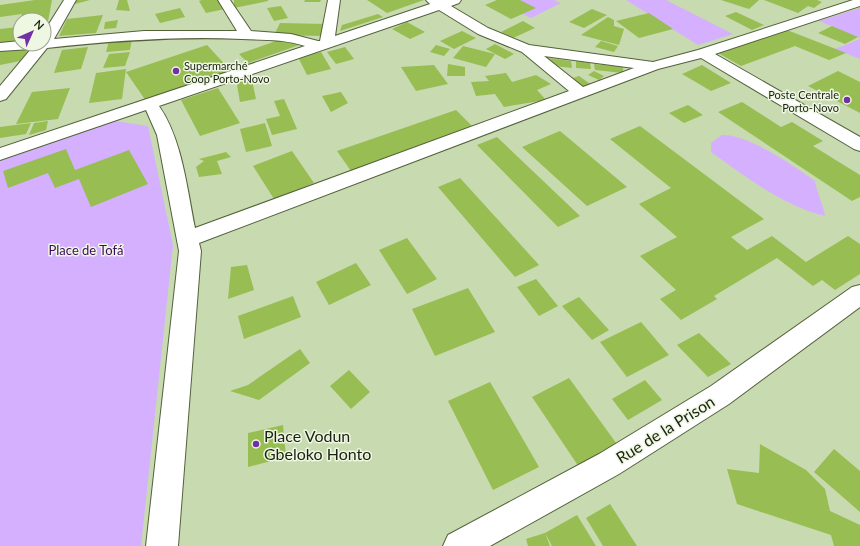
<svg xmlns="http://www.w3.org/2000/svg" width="860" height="546" viewBox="0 0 860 546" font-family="Lato,sans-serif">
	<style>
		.green { fill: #d5b0ff }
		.building { fill: #98bd52 }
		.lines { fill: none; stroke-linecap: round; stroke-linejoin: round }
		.street-casing { stroke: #53613b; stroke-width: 2 }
		.street { fill: #fff; fill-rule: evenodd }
		.poi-dot { fill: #7130a5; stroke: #eef7e2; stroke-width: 1.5 }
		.labels { text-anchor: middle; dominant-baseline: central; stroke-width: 3; stroke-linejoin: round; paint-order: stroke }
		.far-poi-label { font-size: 11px; fill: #1b2111; stroke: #eef7e2; text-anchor: start }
		.park-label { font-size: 13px; fill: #3e0a61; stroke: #eef7e2 }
		.near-street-label { font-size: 16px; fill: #1b2111; stroke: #eef7e2 }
		.near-poi-label { font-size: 16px; fill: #1b2111; stroke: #eef7e2; text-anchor: start }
	</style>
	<rect width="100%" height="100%" fill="#c8daaf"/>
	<path class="green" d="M510 0H554L561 3 531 18 521 13Z
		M626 0H666L733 34 698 45Z
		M860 8V38L819 21Z
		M860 39V59L835 49Z
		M115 121 148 126 173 245 141 546H0V161Z
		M722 135C748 134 794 166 815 181 817 194 823 203 825 216 782 205 746 177 711 152V143Z"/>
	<path class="building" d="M35 0H52L45 37 44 20H20L22 14 0 17V5Z
		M76 0H90L75 4Z
		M119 0H127L130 11 116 10Z
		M202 0H219L225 9 206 13 199 1Z
		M234 0H268V1L234 8Z
		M305 0H321L320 2H304Z
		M367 0H424L387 13Z
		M497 0H520L536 8 511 19 485 5Z
		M721 0H759L749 9Z
		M764 0H817L822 2 814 8 808 6 798 13Z
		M281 6 288 18 274 21 267 8Z
		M180 8 185 17 160 23 155 14Z
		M592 9 607 15 584 28 569 22Z
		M736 12 764 25 752 30 725 16Z
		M649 13 673 29 639 38 616 21Z
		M378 14 383 17 340 31 342 25Z
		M103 15 96 33 59 36 67 19Z
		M608 17 614 20V26L624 29 619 45 581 35Z
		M118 20 116 28 104 29 105 22Z
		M523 21 535 28 513 38 501 32Z
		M20 22V44L0 46V29L18 27Z
		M407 22 425 32 410 39 392 29Z
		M280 23 326 24 321 36 274 35Z
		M832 26 858 37 845 44 818 33Z
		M787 30 846 53 829 60 795 46 741 66 718 53Z
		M462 31 476 38 454 49 440 41Z
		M132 39 130 50 106 52 109 41Z
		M282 39 299 45 248 63 239 54Z
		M601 41 618 46 614 52 595 47Z
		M495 44 514 54 505 59 486 49Z
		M207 45 231 71 146 101 126 72Z
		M436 45 450 49 444 56 430 52Z
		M463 46 495 54 486 67 453 58Z
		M88 47 81 69 54 73 62 50Z
		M345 47 354 59 336 64 327 52Z
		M30 48 20 61 0 65V51Z
		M130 52 125 66 103 68 109 54Z
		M321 52 331 69 307 75 298 57Z
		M548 58 571 61 572 68 554 66 545 60Z
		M576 61 590 63 591 69 576 68Z
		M448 64 465 67V76H447Z
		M594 64 623 67V73L595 70Z
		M434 65 448 84 416 91 401 67Z
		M702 65 731 83 711 91 682 74Z
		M126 69 122 99 89 103 96 73Z
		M594 71 604 76 599 80 588 75Z
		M838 71 860 82V113L808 86Z
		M506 73 512 82 536 75 551 84 537 90 546 100 504 107 495 94 476 96 471 82 489 81 485 76Z
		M251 76 256 99 240 102 236 79Z
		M579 76 593 86 584 90 570 79Z
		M70 88 58 119 16 124 32 92Z
		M218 88 240 123 200 136 181 100Z
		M341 92 348 103 331 112 322 96Z
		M284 99 297 129 272 135 266 119 280 116 274 101Z
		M742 102 781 127 792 122 823 141 813 146 860 175V197L852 201 718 112Z
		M688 105 703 115 684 123 669 113Z
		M456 110 473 127 351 171 337 151Z
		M48 121 46 130 29 135 34 123Z
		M31 123 26 134 0 138V127Z
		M265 123 272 146 246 152 240 129Z
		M640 126 764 219 731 237 747 250 772 236 806 262 848 236 860 244V274L835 290 822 280 813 286 777 258 714 296 717 299 681 320 660 299 676 290 640 256 677 237 639 204 671 188 610 139Z
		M560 131 627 187 587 206 522 147Z
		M497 137 580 216 558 227 477 145Z
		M66 149 75 170 129 150 148 184 91 207 79 179 55 188 48 173 8 188 3 171Z
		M292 151 314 183 274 199 253 166Z
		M226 152 231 157 217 161 222 174 199 177 196 167 204 161 199 159Z
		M460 178 539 265 515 277 438 187Z
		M407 238 437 279 407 294 379 250Z
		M356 263 371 285 329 305 316 282Z
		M247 265 254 290 228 299 231 267Z
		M536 279 558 306 539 316 517 287Z
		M468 288 495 332 435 356 412 309Z
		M293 296 301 317 244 339 238 316Z
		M579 297 609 330 592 340 562 306Z
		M641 322 669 355 627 377 600 342Z
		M699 333 731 364 708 377 677 345Z
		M300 349 310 363 259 400 230 391 248 385Z
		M349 370 370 392 351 409 330 386Z
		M569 378 619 447 581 470 532 397Z
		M645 380 662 400 628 420 612 399Z
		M490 382 539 467 493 490 448 401Z
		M283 425 286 457 248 467V433Z
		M760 444 806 470 825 489 830 511 860 525V546H834L831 535 737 504 727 469 759 473Z
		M834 449 860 471V512L814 472Z
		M610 504 637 546H603L586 518Z
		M577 515 596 546H552L545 533Z
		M545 533 550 546H528L526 539Z"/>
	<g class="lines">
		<g class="street-casing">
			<path id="street" d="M64 0H76L54 39 144 31H237L218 0H230L251 31 291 34 318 41H320L328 0H340L335 36 430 4 426 0H461L459 3 451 6 488 28 529 45 653 62 698 50 853 0H860V6L715 54 860 137V151L854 149 701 58 658 69 199 243 201 251 178 546H146L179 251 157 135 146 110 0 160V148L305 46C285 39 263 40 242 39 176 36 112 41 47 48L6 99 0 101V86L31 49 0 51V43L20 41V44H44V32ZM439 10 478 34 522 52 569 91 195 228C187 188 182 139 159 106ZM544 56 634 68 583 87Z
				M860 285V307L729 404 619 474 490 546H443L448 535 599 454 711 386 852 287Z"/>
		</g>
		<use href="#street" class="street"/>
	</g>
	<g class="poi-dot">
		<circle cx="176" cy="71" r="4"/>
		<circle cx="847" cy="100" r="4"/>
		<circle cx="256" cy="444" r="4"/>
	</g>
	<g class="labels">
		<g class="far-poi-label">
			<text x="184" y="65">Supermarché<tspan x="184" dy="13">Coop Porto-Novo</tspan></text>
			<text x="839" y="94" text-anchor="end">Poste Centrale<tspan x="839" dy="13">Porto-Novo</tspan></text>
		</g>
		<g class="park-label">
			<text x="86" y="250">Place de Tofá</text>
		</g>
		<g class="near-street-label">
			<text transform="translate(665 429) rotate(-32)">Rue de la Prison</text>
		</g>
		<g class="near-poi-label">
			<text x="264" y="435">Place Vodun<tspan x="264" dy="18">Gbeloko Honto</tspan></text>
		</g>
	</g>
	<g transform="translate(32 32) rotate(45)"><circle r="19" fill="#eef7e2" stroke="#9aa18e"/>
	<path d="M0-3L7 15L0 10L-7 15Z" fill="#7130a5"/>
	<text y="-6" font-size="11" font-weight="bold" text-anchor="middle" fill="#1b2111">N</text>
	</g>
</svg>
